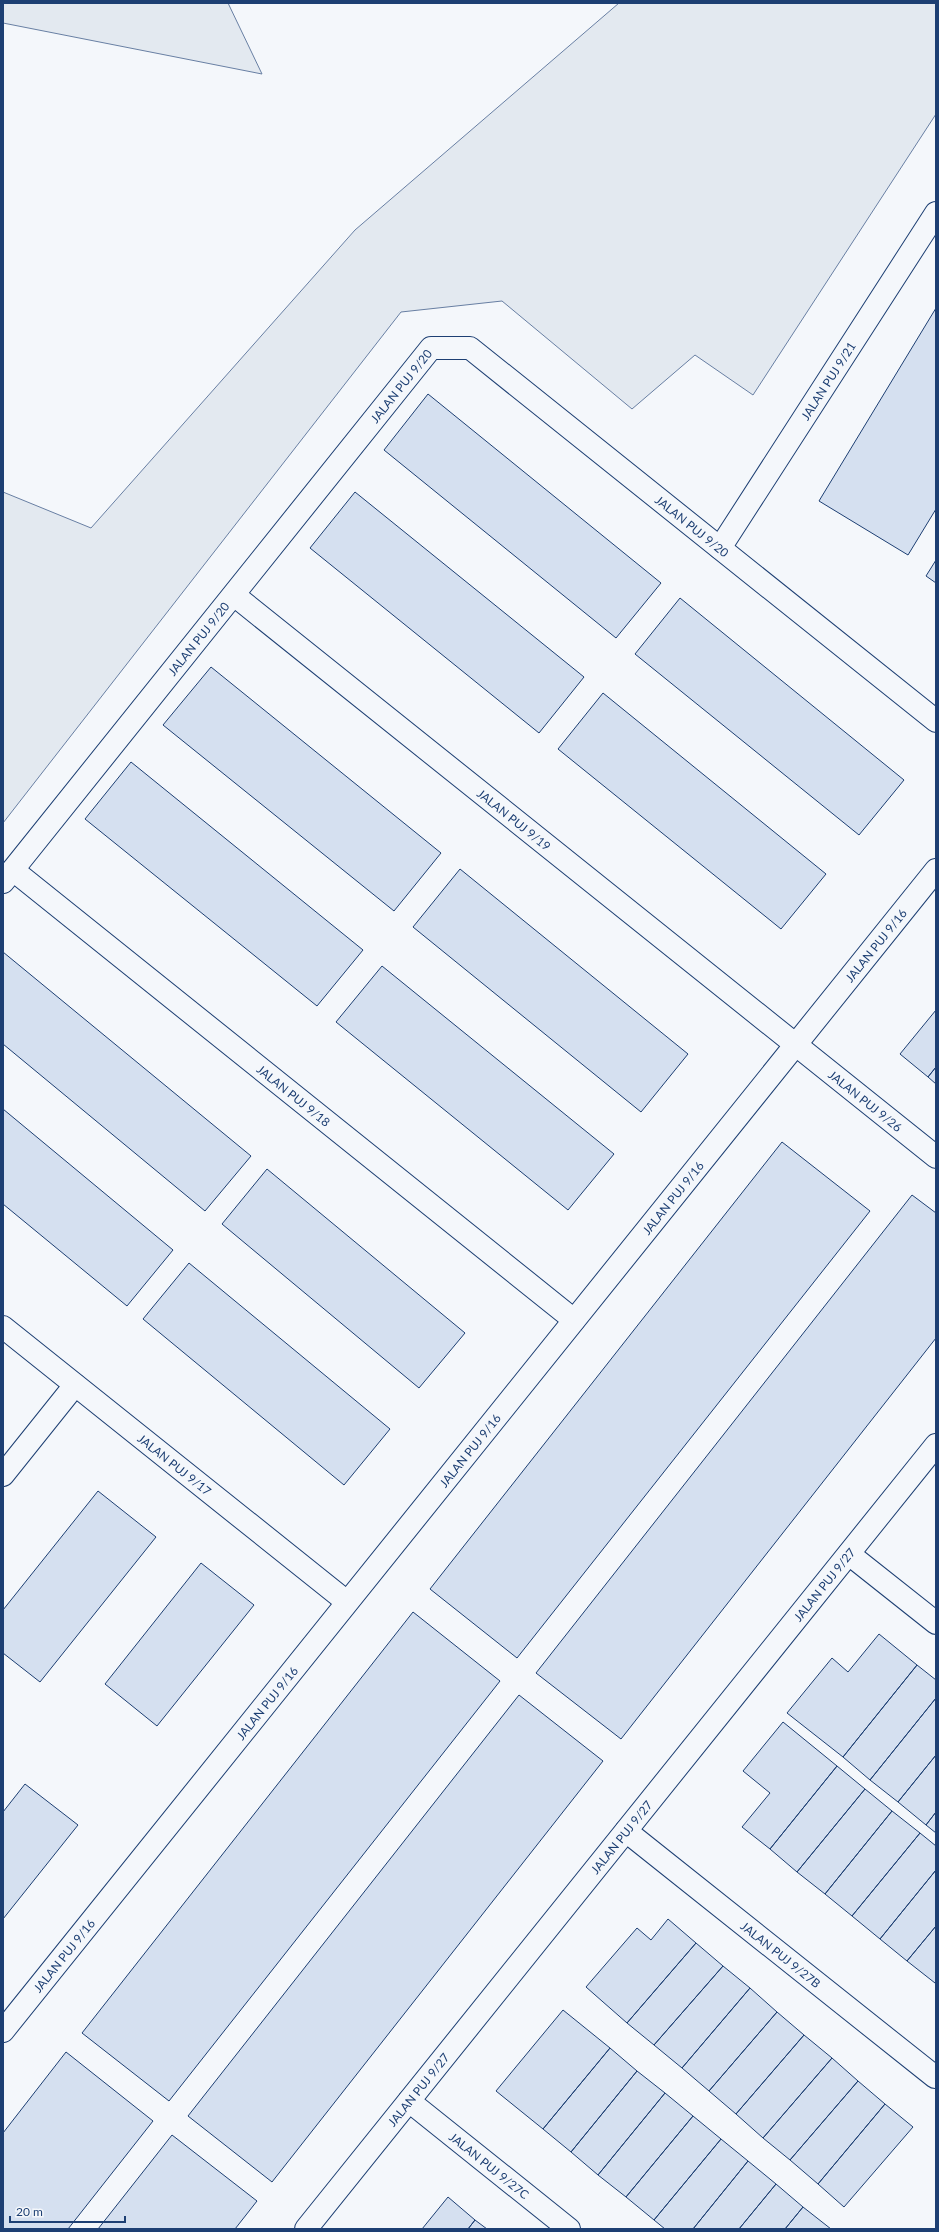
<svg xmlns="http://www.w3.org/2000/svg" width="939" height="2232" viewBox="0 0 939 2232" font-family="Lato,sans-serif">
	<style>
		.green { fill: #e3e9f0; stroke: #687fa3 }
		.building { fill: #d5e0f0; stroke: #1d3f73 }
		.lines { fill: none; stroke-linecap: round; stroke-linejoin: round }
		.minor-casing { stroke: #1d3f73; stroke-width: 24 }
		.minor { stroke: #f4f7fb; stroke-width: 22 }
		.labels { text-anchor: middle; dominant-baseline: central; stroke-width: 3; stroke-linejoin: round; paint-order: stroke }
		.street-label { font-size: 12px; fill: #1d3f73; stroke: #f4f7fb }
	</style>
	<rect width="100%" height="100%" fill="#f4f7fb"/>
	<path class="green" d="M3 3H228L262 74 3 23Z
		M619 3H936V114L753 395 695 355 632 409 502 301 401 312 3 823V492L91 528 355 230Z"/>
	<path class="building" d="M936 308V509L908 555 819 501Z
		M428 394 661 583 616 638 384 450Z
		M355 492 584 677 539 733 310 548Z
		M936 560V583L926 576Z
		M680 598 904 780 859 835 635 654Z
		M211 667 441 853 394 911 163 725Z
		M603 693 826 874 781 929 558 749Z
		M131 762 363 950 317 1006 85 819Z
		M460 869 688 1054 641 1112 413 927Z
		M3 952 251 1156 205 1211 3 1044Z
		M382 966 614 1154 568 1210 336 1022Z
		M936 1010V1067L928 1077 900 1054Z
		M936 1067V1084L928 1077Z
		M3 1109 173 1250 127 1306 3 1204Z
		M782 1142 870 1211 517 1658 430 1589Z
		M267 1169 465 1333 419 1388 222 1224Z
		M912 1195 936 1213V1338L621 1739 536 1673Z
		M189 1263 390 1429 344 1485 143 1319Z
		M98 1491 156 1537 40 1682 3 1653V1610Z
		M201 1563 254 1605 157 1726 105 1684Z
		M413 1612 500 1681 169 2101 82 2033Z
		M879 1634 917 1665 843 1757 787 1713 832 1658 848 1672Z
		M917 1665 936 1680V1698L870 1780 843 1757Z
		M519 1695 603 1761 272 2182 188 2116Z
		M936 1698V1755L898 1802 870 1780Z
		M783 1722 837 1766 770 1849 742 1827 770 1793 743 1771Z
		M936 1755V1812L926 1825 898 1802Z
		M837 1766 865 1789 797 1872 770 1849Z
		M25 1784 78 1825 3 1919V1812Z
		M865 1789 892 1811 825 1894 797 1872Z
		M892 1811 920 1833 852 1916 825 1894Z
		M936 1812V1833L926 1825Z
		M920 1833 936 1846V1870L880 1939 852 1916Z
		M936 1870V1926L907 1961 880 1939Z
		M668 1919 696 1943 627 2023 586 1987 637 1928 651 1940Z
		M936 1926V1981L935 1983 907 1961Z
		M696 1943 723 1966 654 2045 627 2023Z
		M723 1966 750 1988 682 2068 654 2045Z
		M750 1988 777 2012 709 2091 682 2068Z
		M563 2010 610 2048 543 2129 496 2091Z
		M777 2012 804 2035 736 2114 709 2091Z
		M804 2035 832 2058 763 2138 736 2114Z
		M610 2048 637 2071 571 2152 543 2129Z
		M66 2052 153 2121 68 2229H3V2133Z
		M832 2058 858 2081 790 2160 763 2138Z
		M637 2071 665 2093 598 2175 571 2152Z
		M858 2081 885 2104 818 2184 790 2160Z
		M665 2093 693 2116 626 2197 598 2175Z
		M885 2104 913 2127 844 2207 818 2184Z
		M693 2116 721 2139 654 2220 626 2197Z
		M172 2135 257 2201 235 2229H98Z
		M721 2139 748 2161 693 2229H665L654 2220Z
		M748 2161 776 2184 739 2229H693Z
		M776 2184 803 2207 785 2229H739Z
		M448 2197 475 2220 468 2229H422Z
		M803 2207 831 2229H785Z
		M475 2220 487 2229H468Z"/>
	<g class="lines">
		<g class="minor-casing">
			<g id="minor">
				<path id="s1" d="M720 548 936 213"/>
				<path id="s2" d="M234 595 936 1157"/>
				<path id="s3" d="M13 870 574 1320"/>
				<path id="s4" d="M3 882 431 348H470L936 721"/>
				<path id="s5" d="M3 1327 347 1602"/>
				<path d="M3 1475 75 1385"/>
				<path d="M849 1554 936 1623"/>
				<path id="s6" d="M626 1831 935 2077"/>
				<path id="s7" d="M3 2031 936 870"/>
				<path id="s8" d="M409 2101 569 2229"/>
				<path id="s9" d="M306 2229 936 1445"/>
			</g>
		</g>
		<use href="#minor" class="minor"/>
	</g>
	<g class="labels">
		<g class="street-label">
			<text stroke="none"><textPath href="#s1" startOffset="199">JALAN PUJ 9/21</textPath></text>
			<text stroke="none"><textPath href="#s4" startOffset="636">JALAN PUJ 9/20</textPath></text>
			<text stroke="none"><textPath href="#s4" startOffset="1008">JALAN PUJ 9/20</textPath></text>
			<text stroke="none"><textPath href="#s4" startOffset="312">JALAN PUJ 9/20</textPath></text>
			<text stroke="none"><textPath href="#s2" startOffset="359">JALAN PUJ 9/19</textPath></text>
			<text stroke="none"><textPath href="#s7" startOffset="1393">JALAN PUJ 9/16</textPath></text>
			<text stroke="none"><textPath href="#s3" startOffset="360">JALAN PUJ 9/18</textPath></text>
			<text stroke="none"><textPath href="#s2" startOffset="809">JALAN PUJ 9/26</textPath></text>
			<text stroke="none"><textPath href="#s7" startOffset="1069">JALAN PUJ 9/16</textPath></text>
			<text stroke="none"><textPath href="#s7" startOffset="745">JALAN PUJ 9/16</textPath></text>
			<text stroke="none"><textPath href="#s5" startOffset="220">JALAN PUJ 9/17</textPath></text>
			<text stroke="none"><textPath href="#s9" startOffset="827">JALAN PUJ 9/27</textPath></text>
			<text stroke="none"><textPath href="#s7" startOffset="421">JALAN PUJ 9/16</textPath></text>
			<text stroke="none"><textPath href="#s9" startOffset="503">JALAN PUJ 9/27</textPath></text>
			<text stroke="none"><textPath href="#s6" startOffset="198">JALAN PUJ 9/27B</textPath></text>
			<text stroke="none"><textPath href="#s7" startOffset="97">JALAN PUJ 9/16</textPath></text>
			<text stroke="none"><textPath href="#s9" startOffset="179">JALAN PUJ 9/27</textPath></text>
			<text stroke="none"><textPath href="#s8" startOffset="103">JALAN PUJ 9/27C</textPath></text>
		</g>
	</g>
	<rect width="939" height="2232" fill="none" stroke="#1d3f73" stroke-width="8"/>
	<path d="M10 2216v6h115v-6" fill="none" stroke="#1d3f73" stroke-width="2"/>
	<text x="16" y="2216" font-size="12" fill="#1d3f73" stroke="#f4f7fb" stroke-width="3" paint-order="stroke">20 m</text>
</svg>
